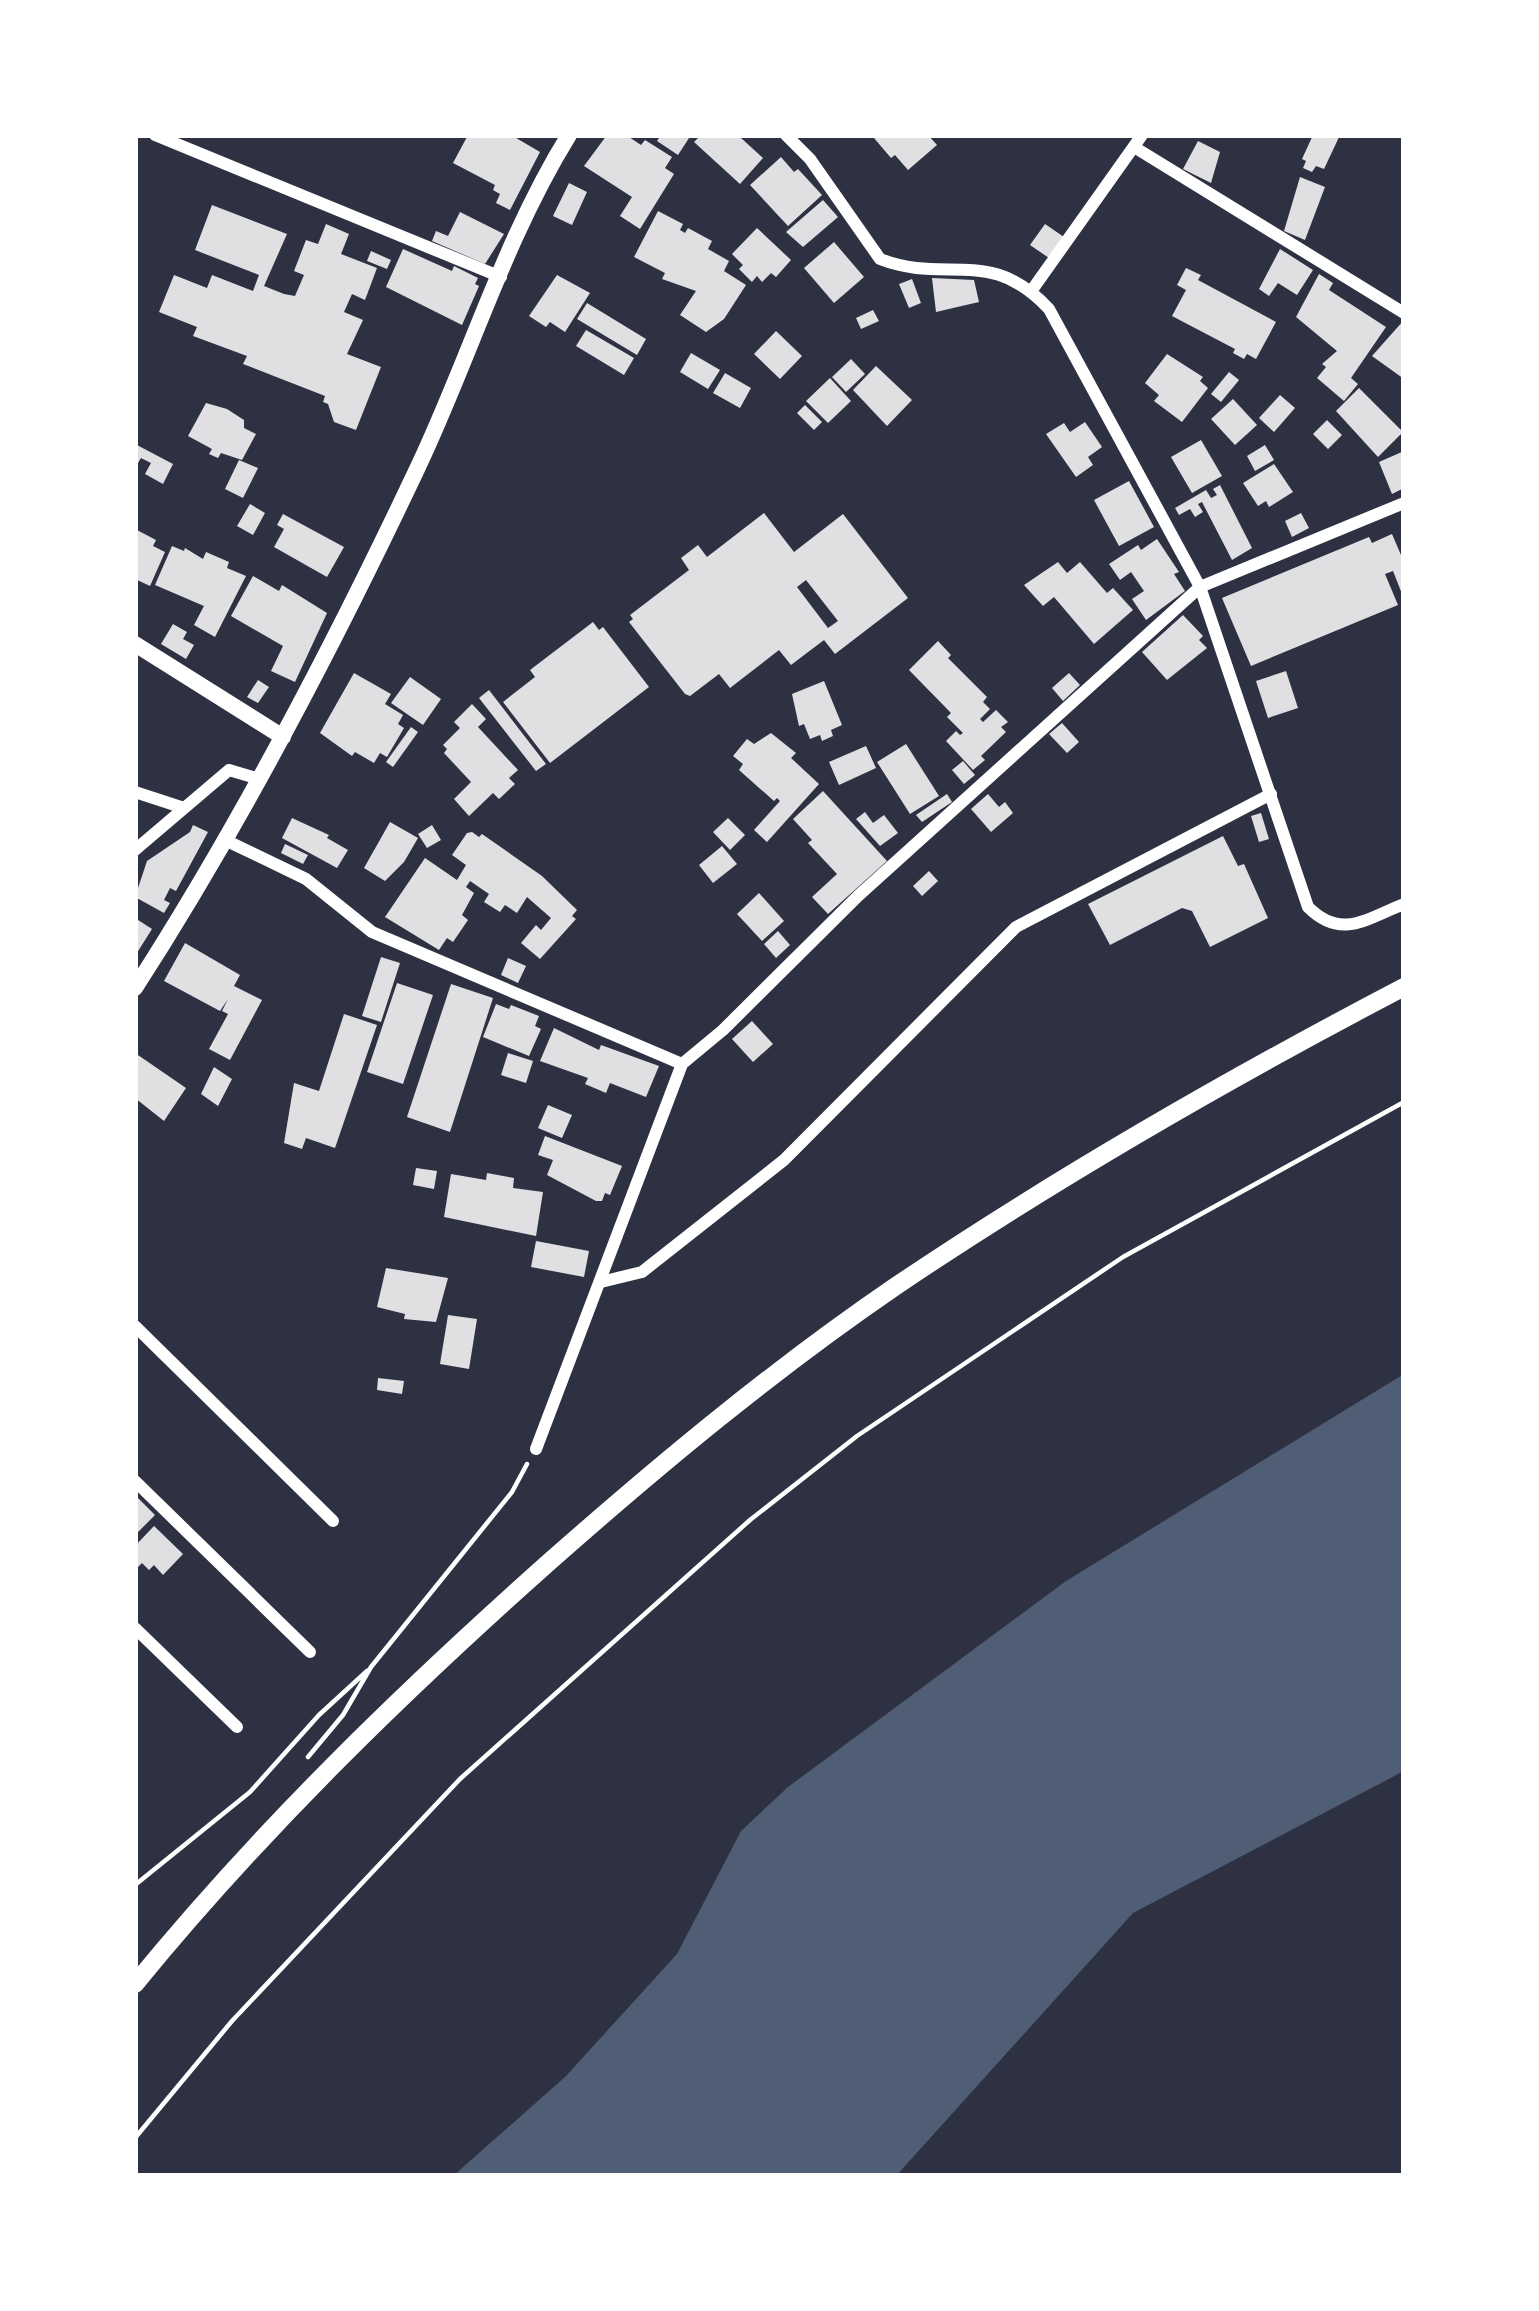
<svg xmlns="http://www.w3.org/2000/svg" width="1539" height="2311" viewBox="0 0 1539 2311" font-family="'Alegreya Sans',sans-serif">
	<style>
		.water { fill: #4f5d75 }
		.building { fill: #e0e0e3; fill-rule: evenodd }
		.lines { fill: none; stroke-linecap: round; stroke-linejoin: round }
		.path { stroke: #fff; stroke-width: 4.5 }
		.minor { stroke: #fff; stroke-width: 12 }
		.tertiary { stroke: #fff; stroke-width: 16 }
		.secondary { stroke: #fff; stroke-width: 18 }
	</style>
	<rect width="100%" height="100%" fill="#2d3142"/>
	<path class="water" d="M1404 1374V1771L1133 1913 896 2176H453L565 2077 677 1954 741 1831 788 1787 1066 1581Z"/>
	<path class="building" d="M468 135H511L540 152 510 210 496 203 500 194 493 190 495 185 453 163Z
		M607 135H626L641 145 645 140 672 157 665 168 674 174 640 229 620 216 632 197 584 166Z
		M661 135H691L678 155 657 141Z
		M701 135H744L741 138 763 158 740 184 694 142Z
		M877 135H928L937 145 908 170 895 155 891 158 874 138Z
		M1313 135H1340L1324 169 1316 166 1312 172 1303 168 1306 161 1302 159Z
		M1198 141 1220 152 1211 183 1183 169Z
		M781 157 794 172 798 169 822 195 788 226 750 185Z
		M1300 177 1325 187 1305 240 1284 231Z
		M569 183 587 192 572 225 553 216Z
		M823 200 838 217 803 247 786 232Z
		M212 205 287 234 264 286 284 294 295 296 304 275 294 271 306 240 318 244 326 224 349 234 341 254 377 268 365 300 352 294 344 312 363 320 347 354 381 367 356 430 334 422 328 404 323 402 325 396 243 364 247 356 193 336 197 327 159 312 174 275 207 288 212 275 253 291 259 275 195 250Z
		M658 211 683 224 680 230 685 233 688 228 712 241 708 249 729 261 724 271 746 285 724 319 706 332 680 315 696 291 662 279 665 273 634 257Z
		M460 212 504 234 485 264 432 241 436 231 448 236Z
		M1045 224 1064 237 1049 258 1030 245Z
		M757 228 791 260 776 277 771 273 762 282 757 276 752 282 739 269 743 265 732 254Z
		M834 242 864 277 834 303 804 268Z
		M403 249 452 271 454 266 478 278 475 284 479 286 462 325 386 287Z
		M1280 249 1313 270 1297 295 1278 283 1269 296 1259 289Z
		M371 251 391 260 387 269 367 261Z
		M1186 268 1201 275 1198 280 1276 322 1256 359 1247 354 1244 359 1233 353 1235 349 1172 316 1186 290 1177 285Z
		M1319 274 1333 283 1329 290 1386 327 1351 378 1358 384 1344 401 1317 378 1326 367 1322 364 1337 351 1296 317Z
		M557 275 590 293 565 332 550 322 546 327 529 316Z
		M932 278 974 280 979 302 936 312Z
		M912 279 921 303 909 308 899 284Z
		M587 303 646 339 637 355 577 319Z
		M873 310 879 321 861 329 856 318Z
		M1404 320V379L1372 356Z
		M586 330 634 358 624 375 576 346Z
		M776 331 802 356 780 379 754 354Z
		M691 353 720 370 708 389 680 372Z
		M1167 354 1203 377 1200 381 1208 388 1182 422 1154 401 1159 395 1145 383Z
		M851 359 865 374 846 392 832 377Z
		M876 366 912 400 887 426 853 390Z
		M1229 372 1239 380 1221 402 1211 394Z
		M725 373 751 388 740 408 713 393Z
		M830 378 851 401 828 423 806 401Z
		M1359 388 1403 432 1378 457 1336 411Z
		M1280 395 1295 408 1274 432 1259 418Z
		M1233 399 1257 425 1235 445 1211 419Z
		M206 403 227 409 244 420V428L256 434 242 460 221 453 218 458 209 454 212 449 188 436Z
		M805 405 822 422 814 430 797 413Z
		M1327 420 1342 435 1328 449 1313 434Z
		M1085 422 1102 447 1088 457 1093 465 1076 477 1046 434 1064 423 1070 432Z
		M1201 440 1222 476 1192 493 1171 457Z
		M135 444 173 464 163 484 145 474 151 463 141 458 135 468Z
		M1265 445 1274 460 1255 471 1247 456Z
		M1404 451V488L1392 494 1379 462Z
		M239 460 258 468 243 498 225 489Z
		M1274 464 1293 492 1269 507 1266 501 1258 506 1243 483Z
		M1129 481 1154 527 1119 546 1094 500Z
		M1220 485 1252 548 1232 560 1202 502 1198 504 1203 512 1195 517 1190 509 1179 515 1175 508 1206 490 1211 498 1217 495 1213 489Z
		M250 504 265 513 253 535 237 526Z
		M764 513 794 552 843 514 908 598 835 654 824 640 791 665 779 650 730 688 719 674 690 696 685 694 629 622 633 619 630 615 689 570 681 558 698 545 707 557ZM806 580 838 621 828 628 797 587Z
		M1301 513 1309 528 1292 537 1285 521Z
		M283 514 344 547 327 577 274 547 284 529 277 525Z
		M135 529 156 540 153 546 165 552 150 586 135 579Z
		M1392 534 1401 555 1404 554V599L1393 571 1385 574 1398 605 1251 666 1222 598 1369 537 1372 543Z
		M1157 539 1179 572 1174 574 1185 591 1146 620 1132 599 1144 591 1131 572 1120 580 1109 564 1138 545 1141 550Z
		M172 546 184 551 185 548 203 559 206 552 229 562 227 568 246 576 215 637 194 625 204 606 155 585Z
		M1058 562 1067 573 1080 562 1107 593 1113 588 1133 610 1094 644 1054 597 1043 606 1024 585Z
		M253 576 279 591 282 585 327 613 295 682 271 671 283 646 231 616Z
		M1183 615 1203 636 1199 640 1207 648 1167 680 1142 652Z
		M593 622 599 630 603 627 649 687 550 763 503 702 535 677 530 670Z
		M173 624 187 632 183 639 194 645 186 659 161 644Z
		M938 641 951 655 948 658 987 697 983 702 990 709 980 719 983 722 996 710 1008 722 1001 727 1006 732 981 756 985 760 973 770 946 741 956 731 960 735 963 733 947 717 951 713 909 670Z
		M1286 671 1298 708 1268 718 1256 681Z
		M354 673 391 694 385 704 403 715 398 724 404 728 387 757 380 753 374 763 355 752 352 756 320 733Z
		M1069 673 1080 685 1063 701 1052 688Z
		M410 677 441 699 423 725 391 703Z
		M258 680 269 687 258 703 247 697Z
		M824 681 842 725 831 730 833 736 822 741 820 735 810 739 804 724 799 726 792 694Z
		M489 690 546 764 536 771 479 698Z
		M472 704 486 719 478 727 518 770 509 778 515 784 499 799 493 793 469 816 454 799 471 782 444 753 447 749 443 745 460 728 454 722Z
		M1062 723 1079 742 1067 753 1049 734Z
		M411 727 418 732 393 767 386 762Z
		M771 733 796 753 791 758 819 784 767 842 754 830 780 801 777 798 774 801 739 770 743 764 733 756 747 739 754 744Z
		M906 744 939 796 910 814 877 762Z
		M866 746 876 768 839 785 829 762Z
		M963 761 975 775 964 784 952 770Z
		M823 791 887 861 828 914 812 897 837 874 808 843 812 840 793 819Z
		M947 794 952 802 922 822 916 815Z
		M988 794 999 807 1005 802 1013 813 991 832 971 809Z
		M865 812 873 823 884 815 898 833 880 846 856 819Z
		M1261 813 1269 839 1259 842 1251 816Z
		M292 818 329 835 327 838 348 850 337 868 282 838Z
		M728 818 745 835 730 850 713 832Z
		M390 822 418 838 404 862 385 881 364 868Z
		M193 825 208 832 176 891 170 888 164 900 170 903 164 913 135 897 147 861 190 832Z
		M432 825 441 840 427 848 418 834Z
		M472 832 479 837 482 834 542 876 577 910 572 916 576 919 540 959 521 943 536 925 541 930 551 918 527 897 517 913 505 905 500 912 484 902 489 894 470 881 466 887 474 893 462 915 468 920 453 942 447 938 439 950 385 917 425 858 457 880 466 865 452 855 467 833Z
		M1223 836 1238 866 1244 864 1268 918 1210 947 1192 911 1182 908 1110 945 1088 904Z
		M285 844 308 855 303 864 281 853Z
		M722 846 737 864 713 883 699 865Z
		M929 871 938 881 922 896 913 886Z
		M759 893 784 921 762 941 737 914Z
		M135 918 152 929 135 956Z
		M778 931 790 945 776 958 764 944Z
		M185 943 240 975 234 986 262 1000 230 1060 209 1049 228 1014 222 1011 228 999 220 1011 164 981Z
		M381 957 400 963 381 1022 362 1016Z
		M508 958 526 966 518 983 501 975Z
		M397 983 433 995 403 1084 367 1072Z
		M451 984 493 998 450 1132 407 1117Z
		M496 1004 509 1009 511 1005 539 1016 535 1026 541 1029 529 1056 483 1037Z
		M344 1014 377 1025 335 1148 306 1138 302 1149 284 1143 294 1083 319 1091Z
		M752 1021 773 1044 753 1062 732 1039Z
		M554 1028 599 1050 601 1045 659 1066 646 1097 610 1083 606 1093 585 1084 588 1078 540 1061Z
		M135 1053 186 1088 164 1121 135 1098Z
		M508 1053 533 1061 526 1083 501 1075Z
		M214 1067 232 1079 218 1106 201 1094Z
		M548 1105 572 1115 562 1138 538 1128Z
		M545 1136 622 1166 610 1195 605 1193 602 1201H596L547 1175 553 1160 538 1155Z
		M416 1168 437 1171 434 1189 413 1185Z
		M487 1173 514 1178 513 1188 543 1192 536 1236 444 1217 451 1174 486 1180Z
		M536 1241 589 1251 584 1277 531 1267Z
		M386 1268 448 1278 436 1322 404 1319 405 1314 377 1307Z
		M448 1315 477 1319 469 1369 440 1364Z
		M378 1378 404 1381 402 1394 377 1390Z
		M135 1495 155 1515 135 1535Z
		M154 1526 183 1554 163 1575 154 1565 149 1570 142 1563 138 1567 135 1565V1546Z"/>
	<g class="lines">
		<path class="path" d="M308 1757 343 1715 371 1667 512 1492 527 1464
			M135 1885 250 1792 319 1715 367 1671
			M135 2138 232 2021 460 1779 750 1520 857 1436 1123 1257 1404 1102"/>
		<path class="minor" d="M155 135 501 277
			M786 135 810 159 880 259C946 285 990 245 1049 309L1200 587 1308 907C1341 940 1366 919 1404 904
			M1134 147 1404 313
			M1032 290 1142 135
			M135 792 184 808
			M225 840 306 879 372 932 682 1064
			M135 850 229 770 259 779
			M601 1282 642 1272 784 1160 1016 927 1271 794
			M135 1326 333 1521
			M536 1449 682 1064 723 1030 858 896 1200 587 1404 503
			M135 1481 310 1652
			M135 1628 237 1727"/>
		<path class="tertiary" d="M135 644 283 737
			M135 988C242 822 334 645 418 467 470 357 505 238 569 135"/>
		<path class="secondary" d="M135 1984C260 1831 401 1694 548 1563 659 1465 773 1370 896 1286 1059 1176 1230 1078 1404 987"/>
	</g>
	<rect width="1539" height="2311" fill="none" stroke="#ffffff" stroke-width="276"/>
</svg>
